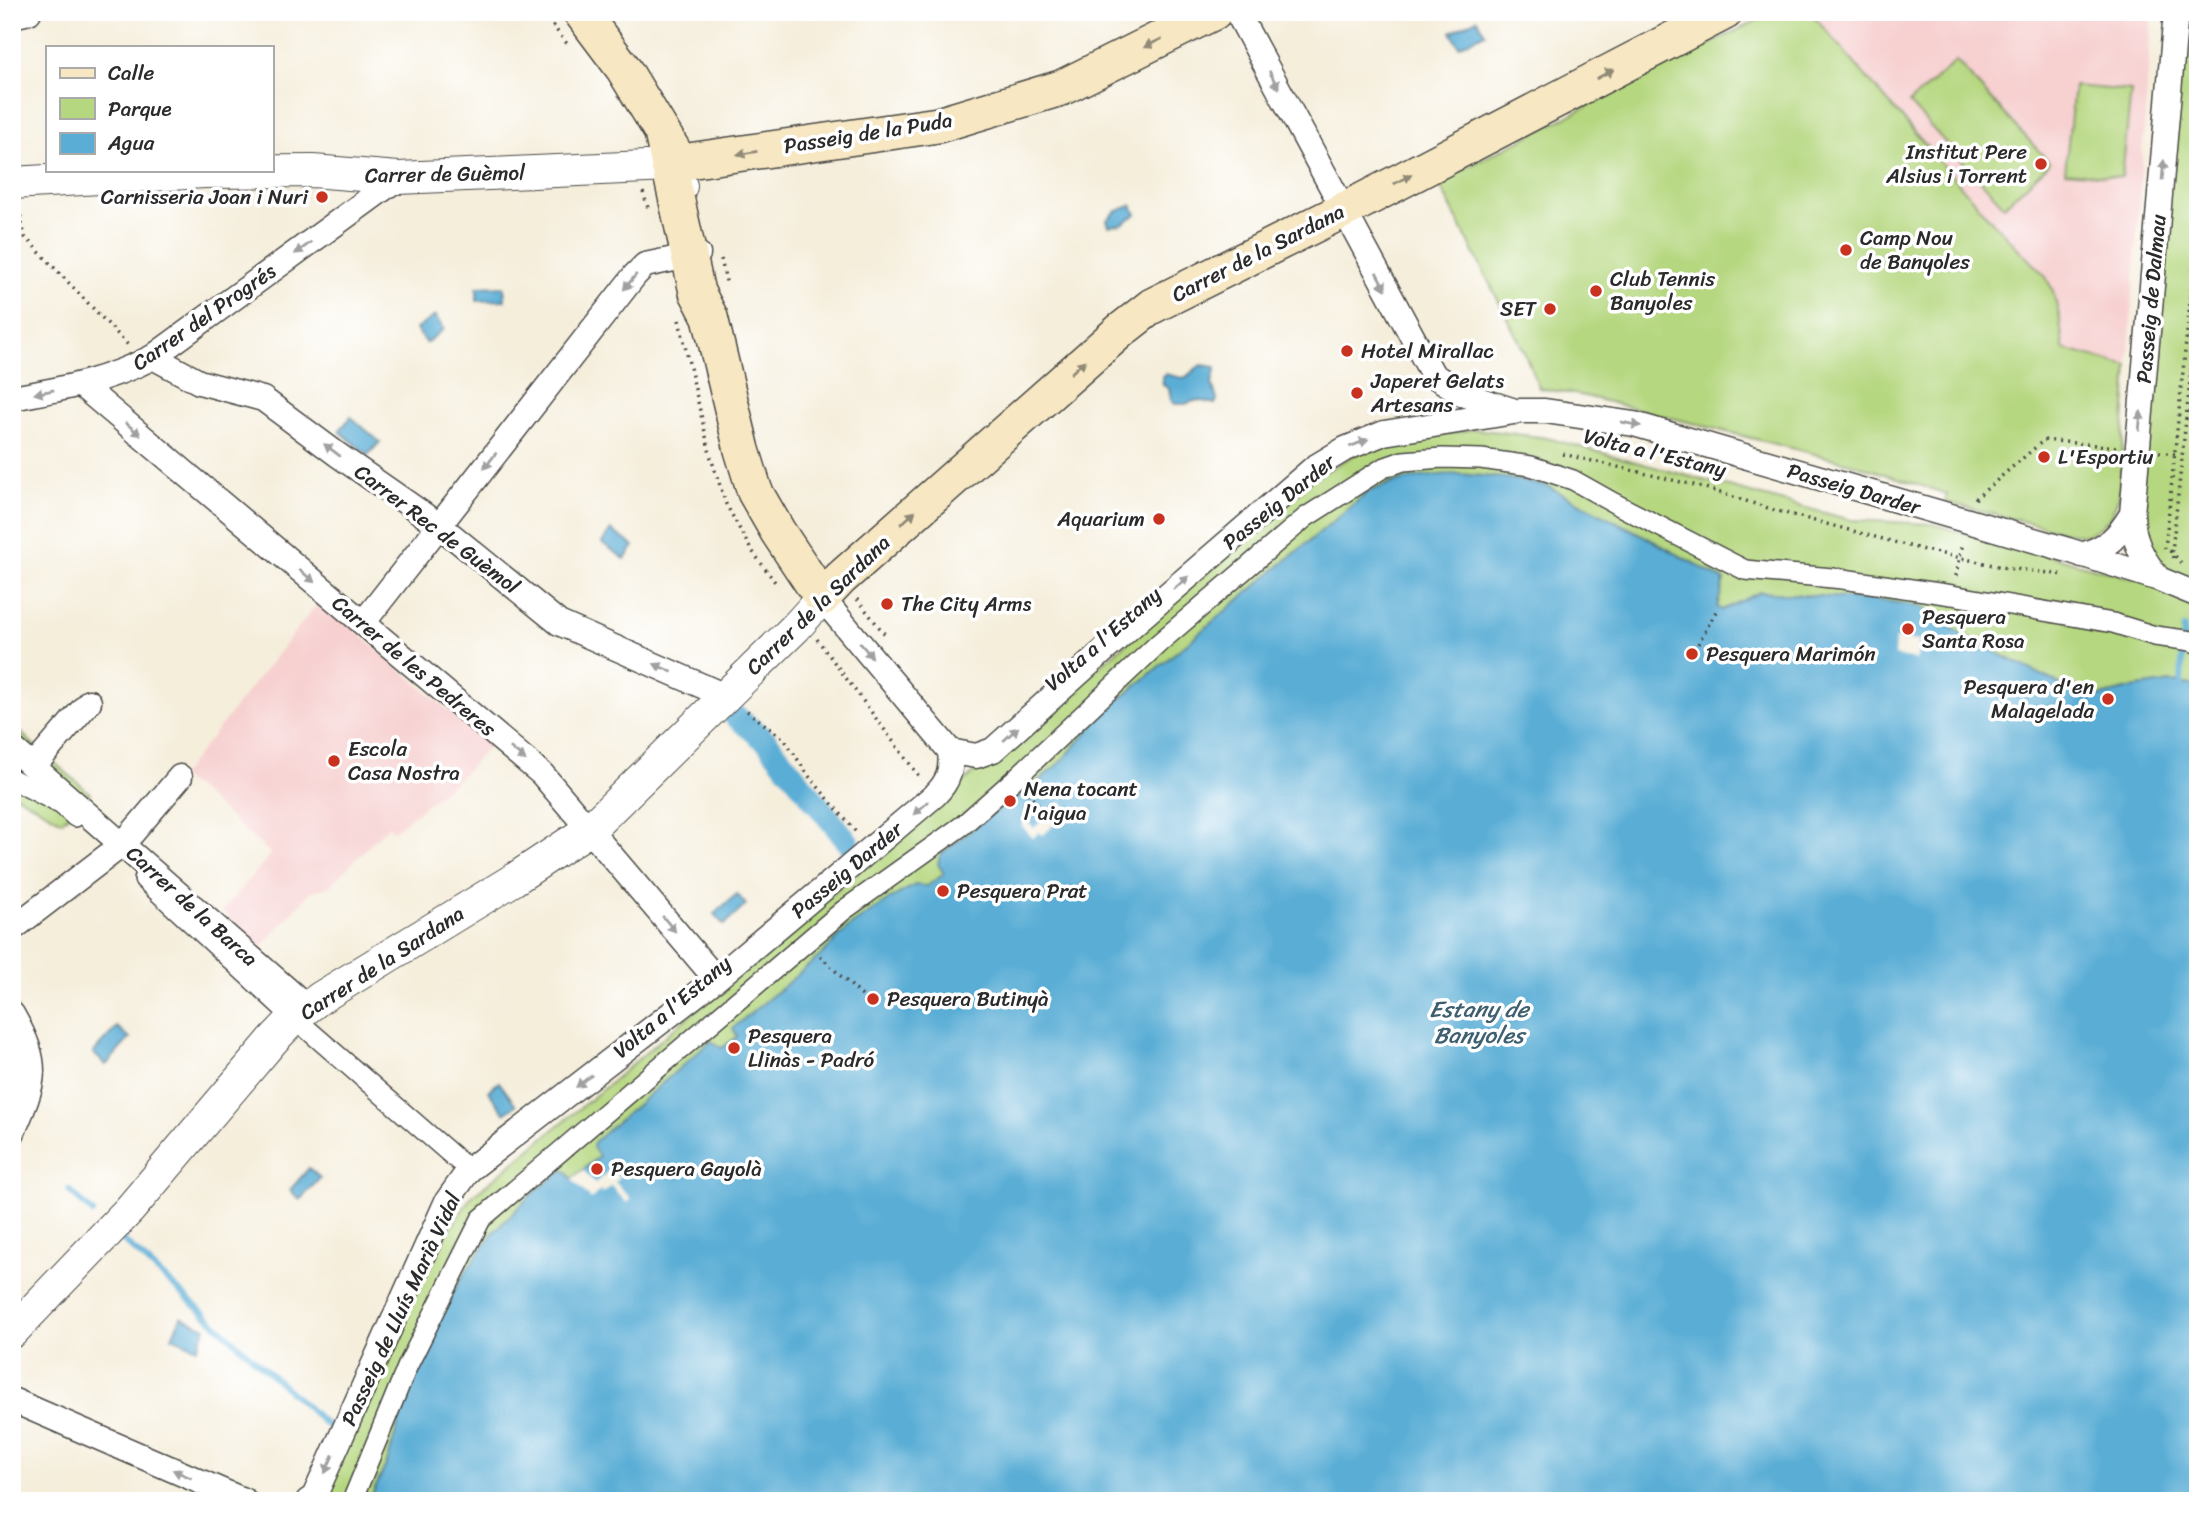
<svg xmlns="http://www.w3.org/2000/svg" width="2210" height="1513" viewBox="0 0 2210 1513" font-family="Sriracha,sans-serif">
	<style>
		.built { fill: #f7d0d0 }
		.green { fill: #b5d77f; stroke: #708155; stroke-width: 2 }
		.water { fill: #5aadd5; stroke: #426c80; stroke-width: 2 }
		.pier { fill: #f5eedb }
		.lines { fill: none; stroke-linecap: round; stroke-linejoin: round }
		.stream { stroke: #5aadd5; stroke-width: 6 }
		.canal { stroke: #5aadd5; stroke-width: 23 }
		.pedestrian-casing { stroke: #494845; stroke-width: 22 }
		.minor-casing { stroke: #494845; stroke-width: 27 }
		.tertiary-casing { stroke: #494845; stroke-width: 34 }
		.secondary-casing { stroke: #494845; stroke-width: 38 }
		.path { stroke: #494845; stroke-width: 3.5; stroke-dasharray: 2 5; stroke-linecap: butt }
		.pedestrian { stroke: #fff; stroke-width: 19 }
		.minor { stroke: #fff; stroke-width: 24 }
		.tertiary { stroke: #fff; stroke-width: 32 }
		.secondary { stroke: #f7e8c3; stroke-width: 35 }
		.oneway { fill: #918a77 }
		.oneway2 { fill: #a0a0a0 }
		.poi-dot { fill: #c8321e; stroke: #fff; stroke-width: 2.5 }
		.labels { text-anchor: middle; dominant-baseline: central; stroke-width: 7; stroke-linejoin: round; paint-order: stroke }
		.street-label { font-size: 21px; fill: #2b2b2b; stroke: #fff }
		.poi-label { font-size: 21px; fill: #2b2b2b; stroke: #fff; text-anchor: start }
		.water-label { font-size: 23px; font-style: italic; fill: #3e5f6f; stroke: #fff }
	</style>
	<rect width="100%" height="100%" fill="#fff"/>
	<filter id="ink" filterUnits="userSpaceOnUse"><feTurbulence type="fractalNoise" baseFrequency=".0143" numOctaves="2"/><feDisplacementMap in="SourceGraphic" scale="14" xChannelSelector="R" yChannelSelector="G"/><feConvolveMatrix kernelMatrix="1 2 1 2 8 2 1 2 1" color-interpolation-filters="sRGB"/></filter>
	<filter id="wash" filterUnits="userSpaceOnUse"><feTurbulence type="fractalNoise" baseFrequency=".00686" numOctaves="4" result="noise"/><feDisplacementMap in="SourceGraphic" scale="28" xChannelSelector="R" yChannelSelector="G"/><feGaussianBlur stdDeviation="1.57" result="paint"/><feColorMatrix in="noise" values="0 0 0 0 0 0 0 0 0 0 0 0 0 0 0 0 0 1.4 0 .05"/><feComposite in="paint" operator="in"/></filter>
	<g filter="url(#wash)">
		<rect width="100%" height="100%" fill="#f5eedb"/>
		<path class="built" d="M1810 12H2152L2128 366 2063 349 2060 319 2046 277 1995 225Z
			M320 600 490 746 461 776 394 831 389 825 329 887 312 891 262 946 222 911 271 854 202 793 180 777Z"/>
		<path class="green" d="M1773 12H1810L1995 225 2046 277 2053 291 2060 319 2063 349 2128 366 2119 496 2111 516 2102 526 2086 535 2070 533 1945 502 1947 494 1854 464 1585 396 1539 388 1523 349 1438 182Z
			M2182 12H2198V686L2172 682 2138 687 2089 699 1962 635 1920 606 1886 601 1760 592 1723 610 1717 608 1724 580 1644 536 1547 486 1476 475 1394 481 1368 492 1107 710 1059 764 1026 791 988 817 944 874 573 1179 411 1382 387 1463 369 1501H321L418 1290 445 1236 471 1197 608 1085 1130 640 1316 477 1366 448 1475 429 1547 438 1851 520 1932 524 2132 578Z
			M1956 61 2050 163 2004 206 1909 103Z
			M2074 86 2131 91 2122 177 2065 172Z
			M12 724 37 748 90 793 62 821 12 793Z"/>
		<path class="water" d="M1477 19 1485 33 1459 46 1451 32Z
			M1132 205 1136 214 1122 224 1109 226 1107 220 1115 212Z
			M504 286 505 300 477 301V287Z
			M435 316 444 329 426 343 416 329Z
			M1201 365 1216 367 1212 383 1217 400 1215 404 1198 400 1185 404H1174L1171 400 1169 389 1163 385 1162 376 1165 374C1193 380 1179 380 1201 365Z
			M351 417 380 442 368 455 339 431Z
			M1459 474 1506 478 1547 486 1644 536 1724 580 1717 607 1722 610 1760 592 1886 601 1920 606 1962 635 2089 699 2138 687 2172 682 2198 686V1501H369L387 1463 411 1382 427 1337 462 1277 493 1233 530 1196 561 1171H566L572 1179 599 1156 593 1147 594 1142 711 1041 722 1048 737 1037 733 1028 820 956 849 927 893 897 915 885 927 886 944 874 938 864 940 855 988 817 1026 791 1059 764 1107 710 1368 492C1400 479 1424 475 1459 474Z
			M611 530 634 546 625 559 602 543Z
			M737 894 746 905 724 925 714 914Z
			M117 1027 130 1038 106 1065 93 1053Z
			M499 1082 516 1105 504 1113 488 1091Z
			M309 1168 320 1178 300 1200 290 1190Z
			M181 1317 206 1328 197 1348 172 1337Z"/>
		<path class="pier" d="M1895 639 1919 641 1917 658 1915 660 1894 656Z
			M1061 802 1069 810 1043 835 1039 832 1033 838 1021 825 1026 821 1034 828Z
			M611 1169 619 1178 615 1182 631 1199 627 1203 611 1186 603 1193 600 1190 591 1199 572 1179 583 1170 595 1183Z"/>
		<g class="lines">
			<path class="stream" d="M2181 683 2184 628
				M69 1190 93 1213
				M123 1240 330 1428"/>
			<path class="canal" d="M735 716 767 742 848 842"/>
		</g>
	</g>
	<g filter="url(#ink)">
		<g class="lines">
			<g class="pedestrian-casing">
				<path id="pedestrian" d="M12 779 62 805 75 817
					M144 879 283 1008 469 1170
					M352 1501 408 1365 481 1219 844 910 963 825 1018 776 1159 643 1306 517 1383 468 1403 461 1442 458 1481 459 1531 466 1573 480 1614 503 1745 570 1843 579 1952 595 2113 623 2155 636 2192 641 2198 644"/>
			</g>
			<g class="minor-casing">
				<path id="minor" d="M1237 12 1433 375 1465 395 1512 410
					M12 16 29 12
					M153 357 199 382 263 399 338 455 440 526 559 623 725 696
					M81 385 542 774 716 979
					M12 398C62 389 107 381 153 357L398 178
					M2082 555C2109 546 2117 538 2132 514
					M2159 579C2142 558 2133 542 2132 514L2176 12
					M822 598 950 751
					M363 623 635 275 645 265 698 254
					M12 748 307 1007
					M950 751 976 756 993 750 1137 621 1315 467 1345 449 1384 433 1520 411H1545L1634 424 2068 550 2159 579 2198 595
					M34 766 89 702
					M12 929 123 844 180 777
					M12 1014C42 1067 35 1081 12 1134
					M12 1400 245 1501
					M308 1501 314 1497 447 1201 469 1170 716 979 935 795C949 781 952 770 950 751"/>
			</g>
			<g class="tertiary-casing">
				<path id="tertiary" d="M12 183 205 172 313 171 398 178 669 166 679 180 681 186
					M12 1332 130 1209 273 1040 295 1017 320 998 513 880 590 829 796 627 822 598"/>
			</g>
			<g class="secondary-casing">
				<path id="secondary" d="M581 12 623 68 674 152
					M662 133 697 292 710 317 742 450 755 492 778 532 822 598 841 578 1120 331 1152 306 1364 200 1725 12
					M669 166 695 160 938 125 1061 88 1214 12"/>
			</g>
			<path class="path" d="M536 12 553 26 568 45
				M643 192 648 208
				M19 209 25 237 128 345
				M721 259 727 286
				M679 320 711 458 726 504 750 548 775 582
				M2159 452 2175 454
				M1563 454 1702 487 1774 510 1924 550 2007 568 2065 575
				M1975 499 2044 440 2117 447
				M2173 558 2172 552 2165 549 2198 223
				M2181 563 2172 552 2198 305
				M1956 576 1963 542
				M857 599 887 637
				M817 639 921 779
				M1698 644 1718 608
				M747 711 785 740 808 775 856 832
				M1027 793 1038 804
				M820 956 862 996"/>
			<use href="#pedestrian" class="pedestrian"/>
			<use href="#minor" class="minor"/>
			<use href="#tertiary" class="tertiary"/>
			<use href="#secondary" class="secondary"/>
		</g>
		<defs><path id="oneway-solid" d="M-6-.8H1V-3.2L6.5 0L1 3.2V.8H-6Z" transform="scale(1.75)"/></defs>
		<g class="oneway">
			<use href="#oneway-solid" transform="translate(1153 43) rotate(154)"/>
			<use href="#oneway-solid" transform="translate(1605 74) rotate(-28)"/>
			<use href="#oneway-solid" transform="translate(747 153) rotate(171)"/>
			<use href="#oneway-solid" transform="translate(1403 179) rotate(-28)"/>
			<use href="#oneway-solid" transform="translate(1078 367) rotate(-42)"/>
			<use href="#oneway-solid" transform="translate(908 518) rotate(-42)"/>
		</g>
		<g class="oneway2">
			<use href="#oneway-solid" transform="translate(1274 80) rotate(62)"/>
			<use href="#oneway-solid" transform="translate(2163 170) rotate(-85)"/>
			<use href="#oneway-solid" transform="translate(303 248) rotate(144)"/>
			<use href="#oneway-solid" transform="translate(1381 281) rotate(62)"/>
			<use href="#oneway-solid" transform="translate(630 282) rotate(129)"/>
			<use href="#oneway-solid" transform="translate(44 392) rotate(169)"/>
			<use href="#oneway-solid" transform="translate(2140 421) rotate(-85)"/>
			<use href="#oneway-solid" transform="translate(1631 424) rotate(11)"/>
			<use href="#oneway-solid" transform="translate(133 429) rotate(40)"/>
			<use href="#oneway-solid" transform="translate(1359 443) rotate(-22)"/>
			<use href="#oneway-solid" transform="translate(332 450) rotate(-143)"/>
			<use href="#oneway-solid" transform="translate(490 461) rotate(128)"/>
			<use href="#oneway-solid" transform="translate(307 576) rotate(40)"/>
			<use href="#oneway-solid" transform="translate(1181 583) rotate(-41)"/>
			<use href="#oneway-solid" transform="translate(866 650) rotate(50)"/>
			<use href="#oneway-solid" transform="translate(663 668) rotate(-156)"/>
			<use href="#oneway-solid" transform="translate(1011 734) rotate(-42)"/>
			<use href="#oneway-solid" transform="translate(518 754) rotate(40)"/>
			<use href="#oneway-solid" transform="translate(921 808) rotate(139)"/>
			<use href="#oneway-solid" transform="translate(669 924) rotate(50)"/>
			<use href="#oneway-solid" transform="translate(584 1081) rotate(142)"/>
			<use href="#oneway-solid" transform="translate(329 1464) rotate(114)"/>
			<use href="#oneway-solid" transform="translate(182 1474) rotate(-156)"/>
		</g>
	</g>
	<g class="poi-dot">
		<circle cx="2041" cy="164" r="7"/>
		<circle cx="322" cy="197" r="7"/>
		<circle cx="1846" cy="250" r="7"/>
		<circle cx="1596" cy="291" r="7"/>
		<circle cx="1550" cy="309" r="7"/>
		<circle cx="1347" cy="351" r="7"/>
		<circle cx="1357" cy="393" r="7"/>
		<circle cx="2044" cy="457" r="7"/>
		<circle cx="1159" cy="519" r="7"/>
		<circle cx="887" cy="604" r="7"/>
		<circle cx="1908" cy="629" r="7"/>
		<circle cx="1692" cy="654" r="7"/>
		<circle cx="2108" cy="699" r="7"/>
		<circle cx="334" cy="761" r="7"/>
		<circle cx="1010" cy="801" r="7"/>
		<circle cx="943" cy="891" r="7"/>
		<circle cx="873" cy="999" r="7"/>
		<circle cx="734" cy="1048" r="7"/>
		<circle cx="597" cy="1169" r="7"/>
	</g>
	<g class="labels">
		<g class="street-label">
			<text transform="translate(868 133) rotate(-9)">Passeig de la Puda</text>
			<text transform="translate(445 174) rotate(-1)">Carrer de Guèmol</text>
			<text transform="translate(1258 253) rotate(-27)">Carrer de la Sardana</text>
			<text transform="translate(2151 299) rotate(-85)">Passeig de Dalmau</text>
			<text transform="translate(204 317) rotate(-35)">Carrer del Progrés</text>
			<text transform="translate(1655 453) rotate(14)">Volta a l'Estany</text>
			<text transform="translate(1854 489) rotate(16)">Passeig Darder</text>
			<text transform="translate(1279 502) rotate(-39)">Passeig Darder</text>
			<text transform="translate(437 529) rotate(37)">Carrer Rec de Guèmol</text>
			<text transform="translate(818 605) rotate(-44)">Carrer de la Sardana</text>
			<text transform="translate(1103 639) rotate(-41)">Volta a l'Estany</text>
			<text transform="translate(414 666) rotate(40)">Carrer de les Pedreres</text>
			<text transform="translate(847 870) rotate(-40)">Passeig Darder</text>
			<text transform="translate(192 906) rotate(42)">Carrer de la Barca</text>
			<text transform="translate(382 963) rotate(-33)">Carrer de la Sardana</text>
			<text transform="translate(672 1007) rotate(-40)">Volta a l'Estany</text>
			<text transform="translate(401 1309) rotate(-65)">Passeig de Lluís Marià Vidal</text>
		</g>
		<g class="poi-label">
			<text x="2027" y="152" text-anchor="end">Institut Pere<tspan x="2027" dy="24">Alsius i Torrent</tspan></text>
			<text x="308" y="197" text-anchor="end">Carnisseria Joan i Nuri</text>
			<text x="1860" y="238">Camp Nou<tspan x="1860" dy="24">de Banyoles</tspan></text>
			<text x="1610" y="279">Club Tennis<tspan x="1610" dy="24">Banyoles</tspan></text>
			<text x="1536" y="309" text-anchor="end">SET</text>
			<text x="1361" y="351">Hotel Mirallac</text>
			<text x="1371" y="381">Japeret Gelats<tspan x="1371" dy="24">Artesans</tspan></text>
			<text x="2058" y="457">L'Esportiu</text>
			<text x="1145" y="519" text-anchor="end">Aquarium</text>
			<text x="901" y="604">The City Arms</text>
			<text x="1922" y="617">Pesquera<tspan x="1922" dy="24">Santa Rosa</tspan></text>
			<text x="1706" y="654">Pesquera Marimón</text>
			<text x="2094" y="687" text-anchor="end">Pesquera d'en<tspan x="2094" dy="24">Malagelada</tspan></text>
			<text x="348" y="749">Escola<tspan x="348" dy="24">Casa Nostra</tspan></text>
			<text x="1024" y="789">Nena tocant<tspan x="1024" dy="24">l'aigua</tspan></text>
			<text x="957" y="891">Pesquera Prat</text>
			<text x="887" y="999">Pesquera Butinyà</text>
			<text x="748" y="1036">Pesquera<tspan x="748" dy="24">Llinàs - Padró</tspan></text>
			<text x="611" y="1169">Pesquera Gayolà</text>
		</g>
		<g class="water-label">
			<text x="1479" y="1009">Estany de<tspan x="1479" dy="26">Banyoles</tspan></text>
		</g>
	</g>
	<rect width="2210" height="1513" fill="none" stroke="#fff" stroke-width="42"/>
	<rect x="46" y="46" width="228" height="126" fill="#ffffff" stroke="#aaaaaa" stroke-width="2"/>
	<rect x="60" y="68" width="35" height="10" fill="#f7e8c3" stroke="#aaaaaa" stroke-width="2"/>
	<text x="108" y="80" font-size="21" fill="#2b2b2b">Calle</text>
	<rect x="60" y="98" width="35" height="21" fill="#b5d77f" stroke="#aaaaaa" stroke-width="2"/>
	<text x="108" y="116" font-size="21" fill="#2b2b2b">Parque</text>
	<rect x="60" y="133" width="35" height="21" fill="#5aadd5" stroke="#aaaaaa" stroke-width="2"/>
	<text x="108" y="150" font-size="21" fill="#2b2b2b">Agua</text>
</svg>
